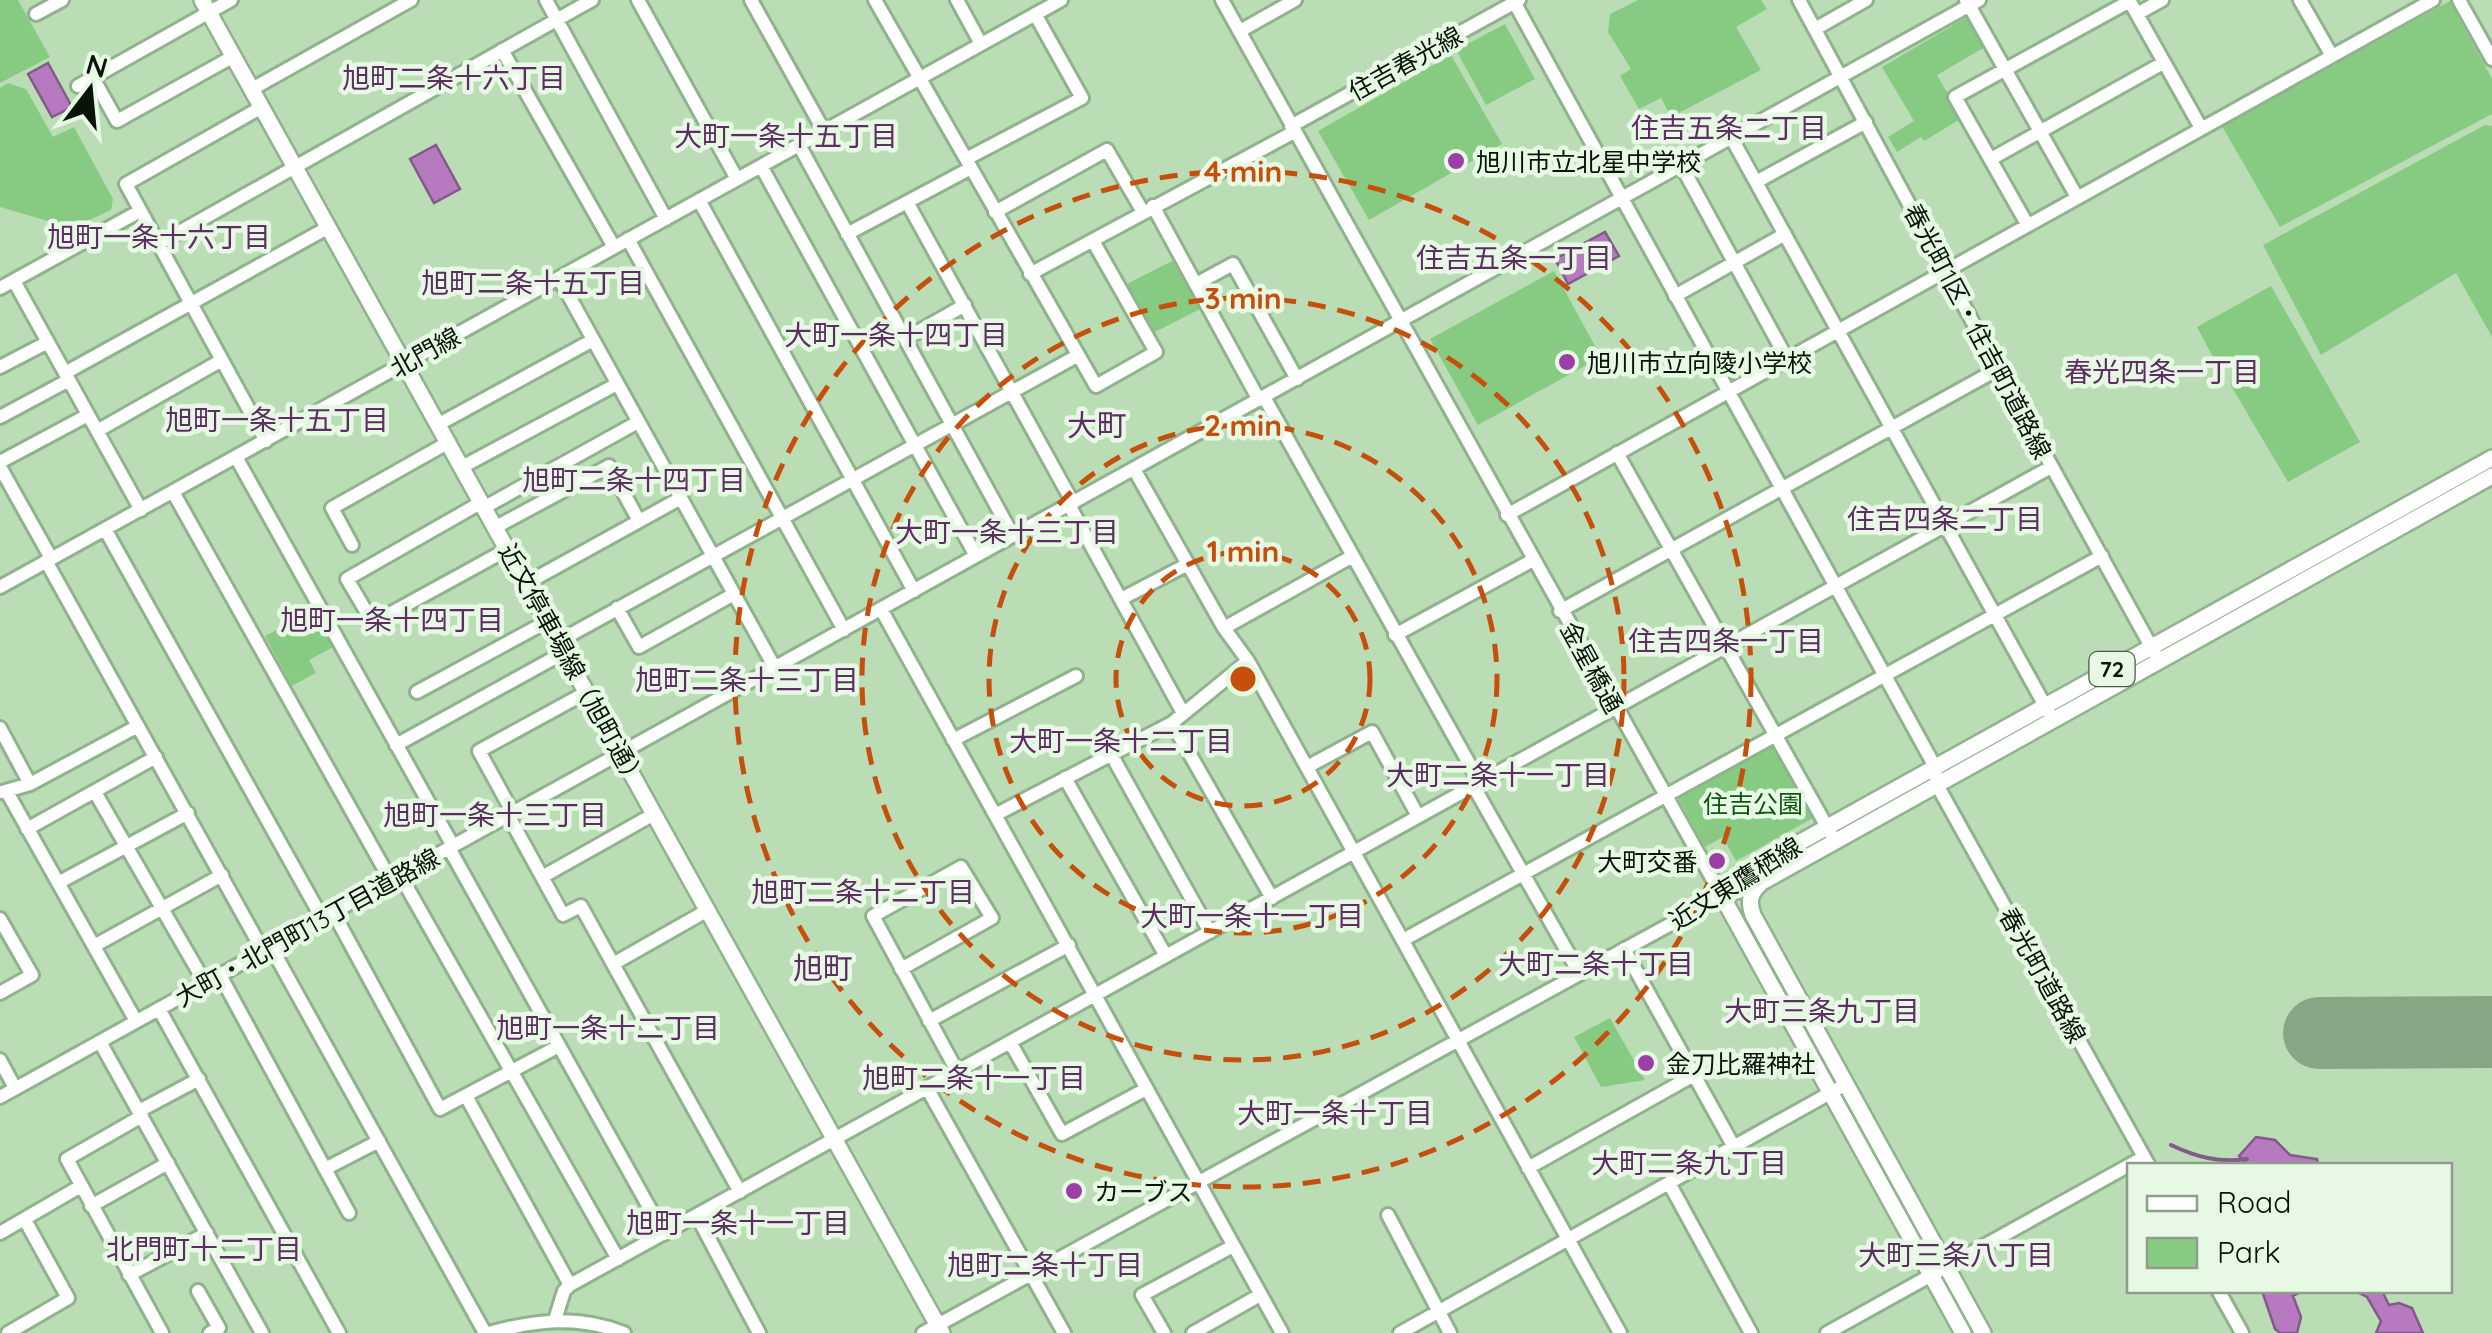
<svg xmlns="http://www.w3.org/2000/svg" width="2492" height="1333" viewBox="0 0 2492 1333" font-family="Quicksand,'Noto Sans JP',sans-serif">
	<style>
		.green { fill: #87cb82 }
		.water { fill: #b779bf; stroke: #825b88; stroke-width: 2.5 }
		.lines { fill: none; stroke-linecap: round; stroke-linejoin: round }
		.stream { stroke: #825b88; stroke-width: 4 }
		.runway { stroke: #88a585; stroke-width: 72 }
		.minor-casing { stroke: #90b28d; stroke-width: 18 }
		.major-casing { stroke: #90b28d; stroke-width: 20 }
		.minor { stroke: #fff; stroke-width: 12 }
		.major { stroke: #fff; stroke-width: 15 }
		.ring { fill: none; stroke: #c64f0b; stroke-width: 5; stroke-dasharray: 18 12 }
		.poi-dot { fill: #9b3ea7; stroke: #e7f9e5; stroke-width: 4 }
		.labels { text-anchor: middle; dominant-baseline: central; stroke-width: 9; stroke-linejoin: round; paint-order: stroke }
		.shield { fill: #e7f9e5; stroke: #4b594a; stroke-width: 2.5 }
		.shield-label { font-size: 22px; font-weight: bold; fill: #081407 }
		.street-label { font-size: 25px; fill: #081407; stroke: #e7f9e5 }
		.poi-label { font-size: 25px; fill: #081407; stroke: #e7f9e5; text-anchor: start }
		.park-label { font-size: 25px; fill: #10560f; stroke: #e7f9e5 }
		.neighbourhood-label { font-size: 28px; fill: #5c2e62; stroke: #e7f9e5 }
		.quarter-label { font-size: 30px; fill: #5c2e62; stroke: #e7f9e5 }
		.centre { fill: #c64f0b; stroke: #e7f9e5; stroke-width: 5 }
		.ring-label { font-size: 30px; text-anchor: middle; font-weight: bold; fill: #c64f0b; stroke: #e7f9e5; stroke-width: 9; stroke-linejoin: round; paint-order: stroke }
	</style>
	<rect width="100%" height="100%" fill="#baddb6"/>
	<path class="green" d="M0 0H18L50 57 0 83Z
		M1638 0H1761L1767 9 1736 27 1761 70 1671 117 1661 98 1639 109 1620 76 1631 69 1608 32 1610 14Z
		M2450 1 2492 79V114L2280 227 2222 126Z
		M1967 17 1985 47 1937 75 1962 118 1924 141 1921 137 1897 152 1888 137 1914 121 1882 67Z
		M1505 24 1535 79 1486 105 1456 50Z
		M1451 55 1502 144 1369 220 1318 131Z
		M8 83 26 89 53 137 74 127 113 199 111 210 72 228 0 207V88Z
		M2485 125 2492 126V337L2456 273 2321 355 2263 245Z
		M1176 259 1202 308 1151 334 1125 285Z
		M1554 271 1601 357 1478 425 1430 339Z
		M2271 286 2360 442 2288 482 2231 386 2236 367 2215 361 2197 327Z
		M314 610 333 647 309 660 316 673 292 686 265 636Z
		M1772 744 1813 818 1736 861 1723 837 1705 847 1677 796Z
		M1610 1018 1645 1080 1601 1087 1574 1037Z"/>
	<path class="water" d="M48 63 72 107 52 117 28 74Z
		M436 145 460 189 434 203 410 159Z
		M1605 232 1619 256 1568 284 1555 259Z
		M2256 1137 2275 1140 2290 1155 2317 1159 2318 1165H2248L2239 1156Z
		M2262 1291H2303L2293 1296 2301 1317 2297 1333H2280L2275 1329Z
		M2355 1291H2382L2389 1305 2399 1303 2412 1308 2423 1333H2376L2381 1321 2367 1297Z"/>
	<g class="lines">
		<path class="stream" d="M2171 1145C2196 1157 2219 1163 2247 1159"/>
		<path class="runway" d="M2319 1033 2492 1032"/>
		<g class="minor-casing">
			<path id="minor" d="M546 0 666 219
				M638 0 737 179
				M751 0 824 131
				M875 0 1096 386 1156 352 1093 241
				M957 0 981 44
				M1513 0 1928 754 1935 767 1937 785 2149 1166
				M1799 0 1998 369 2159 661
				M1966 0 2077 197
				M2129 0 2201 128
				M2300 0 2332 56
				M2459 0 2492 59
				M36 14 62 0
				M2137 14 2162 0
				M1815 29 1866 0
				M1240 31 1295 0
				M502 50 614 247
				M93 78 117 121 234 56
				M78 86 231 0
				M252 89 411 0
				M262 107 126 184 266 441
				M1291 126 1519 0
				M1731 137 2049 713
				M799 145 1013 536
				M966 159 1082 98 1035 14
				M1991 159 2163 63
				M1681 165 1787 359
				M761 166 976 556
				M1756 182 1866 122
				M699 200 914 591
				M907 202 1073 503
				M1153 206 1259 400
				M995 212 1107 150 1143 212
				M2027 224 1955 97 2130 1
				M847 234 971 168
				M628 239 844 630
				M158 244 592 0
				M1030 274 1294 132
				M559 278 775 668
				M14 281 141 510
				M1196 284 1233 264 1297 379
				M0 288 140 211
				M1675 296 1785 234
				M905 339 965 305
				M0 367 48 342
				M65 373 329 227
				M1264 397 1480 783
				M0 417 69 380
				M439 424 593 340
				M97 431 222 360
				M1617 453 1831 834
				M236 457 453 846
				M0 462 88 415
				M0 467 51 558
				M462 467 617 384
				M1134 469 1224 628 1248 661 1620 1333
				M173 492 391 881
				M482 502 347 579 373 623 508 549
				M1069 505 1183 713
				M485 507 638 422
				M1507 515 2433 0
				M496 527 609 466 639 521
				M105 529 322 918
				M352 545 332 508 449 442
				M46 561 263 951
				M527 583 681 498
				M0 587 1061 0
				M1121 599 1188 564
				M617 608 639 647 734 594
				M881 609 1282 1333
				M1560 611 1998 369
				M1224 628 1351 557
				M1395 635 1533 560
				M559 641 1077 356
				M417 692 548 621
				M1172 723 1272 898
				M0 728 30 784
				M953 740 1076 676
				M396 745 565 652
				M1111 754 1210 932
				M1307 767 1372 732 1418 816
				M1065 778 1166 956
				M1474 787 1580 974
				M2 792 30 784 138 726
				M7 792 136 1021
				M95 792 205 983
				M513 813 479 751 587 692
				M508 815 563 915 581 906 613 964
				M995 815 1172 723 1248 661
				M27 829 156 757
				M449 848 664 1234
				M400 875 618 1259
				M542 877 654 814
				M58 883 188 813
				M708 910 613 964 740 1192
				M333 912 440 1109 559 1046
				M0 919 32 975 0 993
				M1403 940 2102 556
				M94 946 222 875
				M271 947 485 1333
				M1624 949 1734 1147
				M901 969 992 918 961 867 873 916 957 1071
				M220 975 349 1213
				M159 1009 339 1333
				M929 1021 1069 945
				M100 1042 262 1333
				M1010 1042 1062 1134 1146 1089
				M0 1060 15 1088
				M927 1088 1064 1333
				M466 1096 570 1285
				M0 1097 1979 0
				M139 1111 199 1079
				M142 1116 67 1159 162 1333
				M1528 1168 1694 1075
				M325 1169 379 1141
				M1669 1183 1751 1333
				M91 1206 168 1163
				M1388 1215 1450 1333
				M697 1216 759 1333
				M0 1233 81 1186
				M129 1275 207 1233
				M2218 1290 2242 1333
				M198 1291 219 1328 210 1333
				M555 1320 564 1291 570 1285 2051 467
				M8 1333 68 1298 25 1220
				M489 1333C536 1320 578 1315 624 1333
				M923 1333 1722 896 1222 0
				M1164 1333 1142 1295 1233 1246
				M1193 1333 1260 1295
				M1400 1333 1839 1088
				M1827 1333 2144 1157"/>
		</g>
		<g class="major-casing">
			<path id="major" d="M202 0 942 1333
				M1761 883C1750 893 1748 901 1753 915L1983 1333
				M1722 896 1724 887 1732 880 2492 458
				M1722 896 1764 881 2492 476
				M1722 896 1963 1333"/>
		</g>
		<use href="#minor" class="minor"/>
		<use href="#major" class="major"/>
	</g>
	<g class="ring">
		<circle cx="1243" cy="679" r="127"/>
		<circle cx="1243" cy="679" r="254"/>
		<circle cx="1243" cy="679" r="381"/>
		<circle cx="1243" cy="679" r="508"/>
	</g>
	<g class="poi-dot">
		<circle cx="1456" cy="161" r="10"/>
		<circle cx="1567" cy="362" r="10"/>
		<circle cx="1717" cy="861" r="10"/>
		<circle cx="1646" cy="1063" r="10"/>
		<circle cx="1074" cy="1191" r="10"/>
	</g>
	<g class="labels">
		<rect class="shield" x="2089.5" y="652" width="45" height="34" rx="8"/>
		<g class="shield-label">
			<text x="2112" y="669">72</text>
		</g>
		<g class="street-label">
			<text transform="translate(1405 63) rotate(-29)">住吉春光線</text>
			<text transform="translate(1978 331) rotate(62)">春光町1区・住吉町道路線</text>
			<text transform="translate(425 352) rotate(-29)">北門線</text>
			<text transform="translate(573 666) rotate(61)">近文停車場線（旭町通）</text>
			<text transform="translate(1592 667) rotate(61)">金星橋通</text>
			<text transform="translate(1735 883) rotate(-32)">近文東鷹栖線</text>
			<text transform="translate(307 927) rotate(-29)">大町・北門町13丁目道路線</text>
			<text transform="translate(2043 975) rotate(61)">春光町道路線</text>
		</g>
		<g class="poi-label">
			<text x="1476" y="161">旭川市立北星中学校</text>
			<text x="1587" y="362">旭川市立向陵小学校</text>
			<text x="1697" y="861" text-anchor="end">大町交番</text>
			<text x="1666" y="1063">金刀比羅神社</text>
			<text x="1094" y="1191">カーブス</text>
		</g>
		<g class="park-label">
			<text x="1753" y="803">住吉公園</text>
		</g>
		<g class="neighbourhood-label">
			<text x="454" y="77">旭町二条十六丁目</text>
			<text x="1729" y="127">住吉五条二丁目</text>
			<text x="786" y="135">大町一条十五丁目</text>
			<text x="159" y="236">旭町一条十六丁目</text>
			<text x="1514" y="257">住吉五条一丁目</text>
			<text x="533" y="282">旭町二条十五丁目</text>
			<text x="896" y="334">大町一条十四丁目</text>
			<text x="2162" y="371">春光四条一丁目</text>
			<text x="277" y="419">旭町一条十五丁目</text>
			<text x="634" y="479">旭町二条十四丁目</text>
			<text x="1945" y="518">住吉四条二丁目</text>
			<text x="1007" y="531">大町一条十三丁目</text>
			<text x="392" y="619">旭町一条十四丁目</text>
			<text x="1726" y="640">住吉四条一丁目</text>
			<text x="747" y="679">旭町二条十三丁目</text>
			<text x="1121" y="740">大町一条十二丁目</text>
			<text x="1498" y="774">大町二条十一丁目</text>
			<text x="495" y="814">旭町一条十三丁目</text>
			<text x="863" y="891">旭町二条十二丁目</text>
			<text x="1252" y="915">大町一条十一丁目</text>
			<text x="1596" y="963">大町二条十丁目</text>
			<text x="1822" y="1010">大町三条九丁目</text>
			<text x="608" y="1027">旭町一条十二丁目</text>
			<text x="974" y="1077">旭町二条十一丁目</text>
			<text x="1335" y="1112">大町一条十丁目</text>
			<text x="1689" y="1162">大町二条九丁目</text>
			<text x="738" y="1222">旭町一条十一丁目</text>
			<text x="204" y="1248">北門町十二丁目</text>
			<text x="1956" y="1254">大町三条八丁目</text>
			<text x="1045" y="1264">旭町二条十丁目</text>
		</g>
		<g class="quarter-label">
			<text x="1097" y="425">大町</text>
			<text x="823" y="968">旭町</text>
		</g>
	</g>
	<circle cx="1243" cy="679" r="15" class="centre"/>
	<g class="ring-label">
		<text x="1243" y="182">4 min</text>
		<text x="1243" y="309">3 min</text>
		<text x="1243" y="436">2 min</text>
		<text x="1243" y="562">1 min</text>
	</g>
	<rect x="2127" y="1163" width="325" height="130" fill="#e7f9e5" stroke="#8e9d8c" stroke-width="2.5"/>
	<rect x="2147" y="1196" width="50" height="15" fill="#ffffff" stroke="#8e9d8c" stroke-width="2.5"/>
	<text x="2217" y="1213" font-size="30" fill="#081407">Road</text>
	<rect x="2147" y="1238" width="50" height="30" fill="#87cb82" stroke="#8e9d8c" stroke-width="2.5"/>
	<text x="2217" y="1263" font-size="30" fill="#081407">Park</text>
	<g transform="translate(90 90) rotate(16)" stroke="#e7f9e5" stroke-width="8" paint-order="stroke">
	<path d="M0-8L18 38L0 25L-18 38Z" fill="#081407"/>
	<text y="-15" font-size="28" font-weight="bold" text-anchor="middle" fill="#081407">N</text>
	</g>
</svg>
